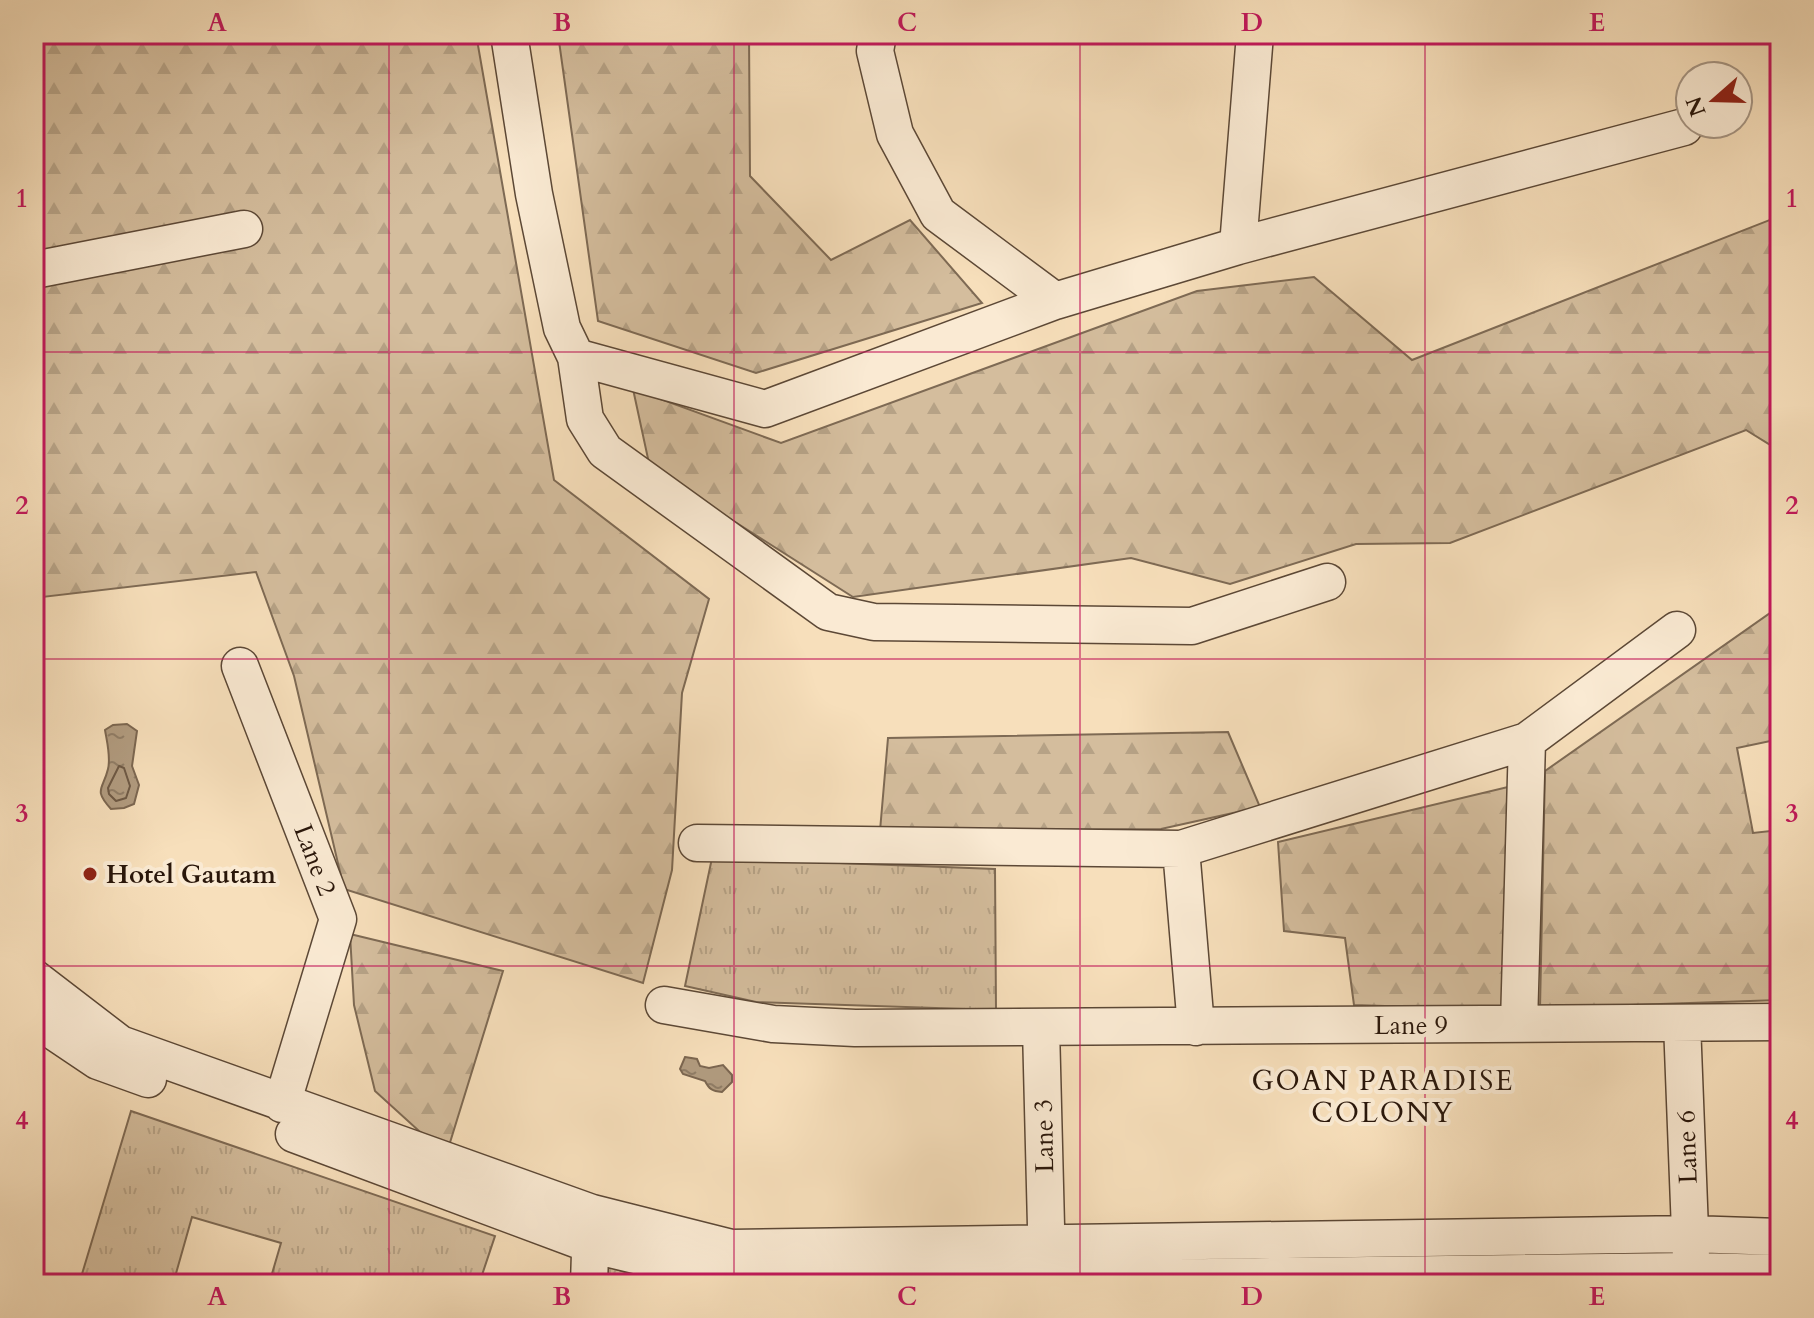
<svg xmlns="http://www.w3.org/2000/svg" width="1814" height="1318" viewBox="0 0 1814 1318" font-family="Cardo,serif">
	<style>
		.grass { fill: url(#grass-tufts); stroke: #7e6a54; stroke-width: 2 }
		.forest { fill: url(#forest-firs); stroke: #7e6a54; stroke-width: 2 }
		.water { fill: url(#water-ripples); stroke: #7b6650; stroke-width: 2 }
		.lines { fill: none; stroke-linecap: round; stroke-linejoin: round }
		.shore { stroke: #6d5844; stroke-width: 2 }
		.minor-casing { stroke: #5c4836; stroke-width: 39 }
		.minor { stroke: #faead3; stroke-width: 36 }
		.grid { fill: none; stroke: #c2185b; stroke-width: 2; stroke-opacity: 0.55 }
		.poi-dot { fill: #8f2418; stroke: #faead3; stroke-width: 3 }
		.labels { text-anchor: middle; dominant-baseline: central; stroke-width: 8; stroke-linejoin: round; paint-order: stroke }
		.street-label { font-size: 26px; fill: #29160a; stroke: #faead3 }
		.poi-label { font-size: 26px; font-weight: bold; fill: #29160a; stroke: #faead3; text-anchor: start }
		.neighbourhood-label { font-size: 28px; letter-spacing: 2px; fill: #29160a; stroke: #faead3 }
		.neatline { fill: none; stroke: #c2185b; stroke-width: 3 }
		.grid-label { font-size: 26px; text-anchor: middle; font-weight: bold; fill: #c2185b }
	</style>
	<defs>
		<pattern id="grass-tufts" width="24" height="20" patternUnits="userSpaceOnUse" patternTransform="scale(2)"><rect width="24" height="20" fill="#d4bd9d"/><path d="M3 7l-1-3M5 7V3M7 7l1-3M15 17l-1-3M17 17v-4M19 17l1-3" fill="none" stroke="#b6a286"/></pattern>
		<pattern id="forest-firs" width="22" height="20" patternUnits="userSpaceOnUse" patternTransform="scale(2)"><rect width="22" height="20" fill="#d4bd9d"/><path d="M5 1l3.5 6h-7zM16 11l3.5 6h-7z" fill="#b6a286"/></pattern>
		<pattern id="water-ripples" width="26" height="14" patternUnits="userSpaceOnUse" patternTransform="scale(2)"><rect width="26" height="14" fill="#b19b7f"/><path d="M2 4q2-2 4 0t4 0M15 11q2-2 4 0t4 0" fill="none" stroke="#907d66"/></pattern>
	</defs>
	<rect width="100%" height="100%" fill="#f7dfbb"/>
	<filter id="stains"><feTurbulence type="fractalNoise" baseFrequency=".0025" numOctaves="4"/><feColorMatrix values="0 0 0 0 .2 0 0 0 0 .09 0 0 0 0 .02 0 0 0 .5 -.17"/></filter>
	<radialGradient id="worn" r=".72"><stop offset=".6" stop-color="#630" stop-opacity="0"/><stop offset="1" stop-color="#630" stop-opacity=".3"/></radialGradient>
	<path class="grass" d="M712 858 995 869 996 1010 756 1002 685 986Z
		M131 1111 495 1236 479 1284H269L281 1243 192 1217 173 1284H79Z
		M607 1266 660 1284H608Z"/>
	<path class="forest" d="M34 34H476L554 480 709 599 682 693 672 870 643 983 344 889 294 676 256 572 34 598Z
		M558 34H749L750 176 831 260 910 220 982 303 756 373 598 321Z
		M1780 216V451L1746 430 1450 543 1356 544 1230 584 1131 558 853 597 650 468 633 389 781 443 1197 291 1314 277 1412 360Z
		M1780 606V739L1737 748 1753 833 1780 830V1000L1540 1008 1545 771Z
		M1228 732 1260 807 1161 829 880 831 888 738Z
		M1512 786 1509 1010 1354 1005 1345 938 1284 931 1278 842Z
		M350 934 503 971 448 1149 419 1131 375 1091 354 1005Z"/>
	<path class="water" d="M127 724 137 731 132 766 139 785 134 804 124 808 111 809C93 789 103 790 108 769 111 757 107 742 105 730L113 725Z
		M685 1057 697 1059 700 1066 709 1068 723 1065 732 1075V1082L722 1092C712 1091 709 1089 705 1081L683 1074 680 1069Z"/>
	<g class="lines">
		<path class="shore" d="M119 766 124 768 130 786 126 798 116 801 109 794 108 788Z"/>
		<g class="minor-casing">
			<path id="minor" d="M509 34 534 194 562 328 576 357 765 409 1055 301 1238 246 1684 127
				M878 34 875 51 895 134 938 214 1055 301
				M1238 246 1255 34
				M34 270 244 229
				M576 357 585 419 605 451 828 612 874 622 1192 626 1327 582
				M240 666 338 919 282 1104
				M697 843 1181 849 1527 741 1677 630
				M1181 849 1196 1027
				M34 978 120 1044 592 1213 731 1248 1690 1234 1780 1237
				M664 1005 773 1024 855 1028 1780 1022
				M34 1018 98 1061 148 1079
				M1682 1023 1691 1257
				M1519 1024 1527 741
				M1041 1028 1047 1266
				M294 1134 589 1244 732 1278 1048 1279 1692 1271 1780 1273
				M589 1284 591 1222"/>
		</g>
		<use href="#minor" class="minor"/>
	</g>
	<path class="grid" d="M389 34V1284M734 34V1284M1080 34V1284M1425 34V1284M34 352H1780M34 659H1780M34 966H1780"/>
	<circle class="poi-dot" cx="90" cy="874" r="8"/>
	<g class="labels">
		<g class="street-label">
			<text transform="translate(315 860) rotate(69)">Lane 2</text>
			<text x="1411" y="1025">Lane 9</text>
			<text transform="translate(1044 1136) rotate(-91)">Lane 3</text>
			<text transform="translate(1687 1147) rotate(-92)">Lane 6</text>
		</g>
		<g class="poi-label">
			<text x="106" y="874">Hotel Gautam</text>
		</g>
		<g class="neighbourhood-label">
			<text x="1383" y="1081">GOAN PARADISE<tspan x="1383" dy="32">COLONY</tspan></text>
		</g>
	</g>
	<rect width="1814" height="1318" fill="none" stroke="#f7dfbb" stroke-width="88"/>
	<g transform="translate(1714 100) rotate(250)"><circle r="38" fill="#faead3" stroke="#a69583" stroke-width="2"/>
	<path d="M0-6L14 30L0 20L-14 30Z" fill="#8f2418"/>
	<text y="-12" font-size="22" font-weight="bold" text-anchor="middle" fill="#29160a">N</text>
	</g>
	<rect x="44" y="44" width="1726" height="1230" class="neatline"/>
	<g class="grid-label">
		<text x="217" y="31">A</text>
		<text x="562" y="31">B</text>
		<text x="907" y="31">C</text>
		<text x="1252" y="31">D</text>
		<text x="1597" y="31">E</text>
		<text x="22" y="207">1</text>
		<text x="1792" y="207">1</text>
		<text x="22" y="514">2</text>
		<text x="1792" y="514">2</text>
		<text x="22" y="822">3</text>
		<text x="1792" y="822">3</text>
		<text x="22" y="1129">4</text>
		<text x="1792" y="1129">4</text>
		<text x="217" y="1305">A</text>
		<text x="562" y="1305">B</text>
		<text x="907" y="1305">C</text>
		<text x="1252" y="1305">D</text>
		<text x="1597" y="1305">E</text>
	</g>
	<rect width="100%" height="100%" filter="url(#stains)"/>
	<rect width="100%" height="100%" fill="url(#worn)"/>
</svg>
